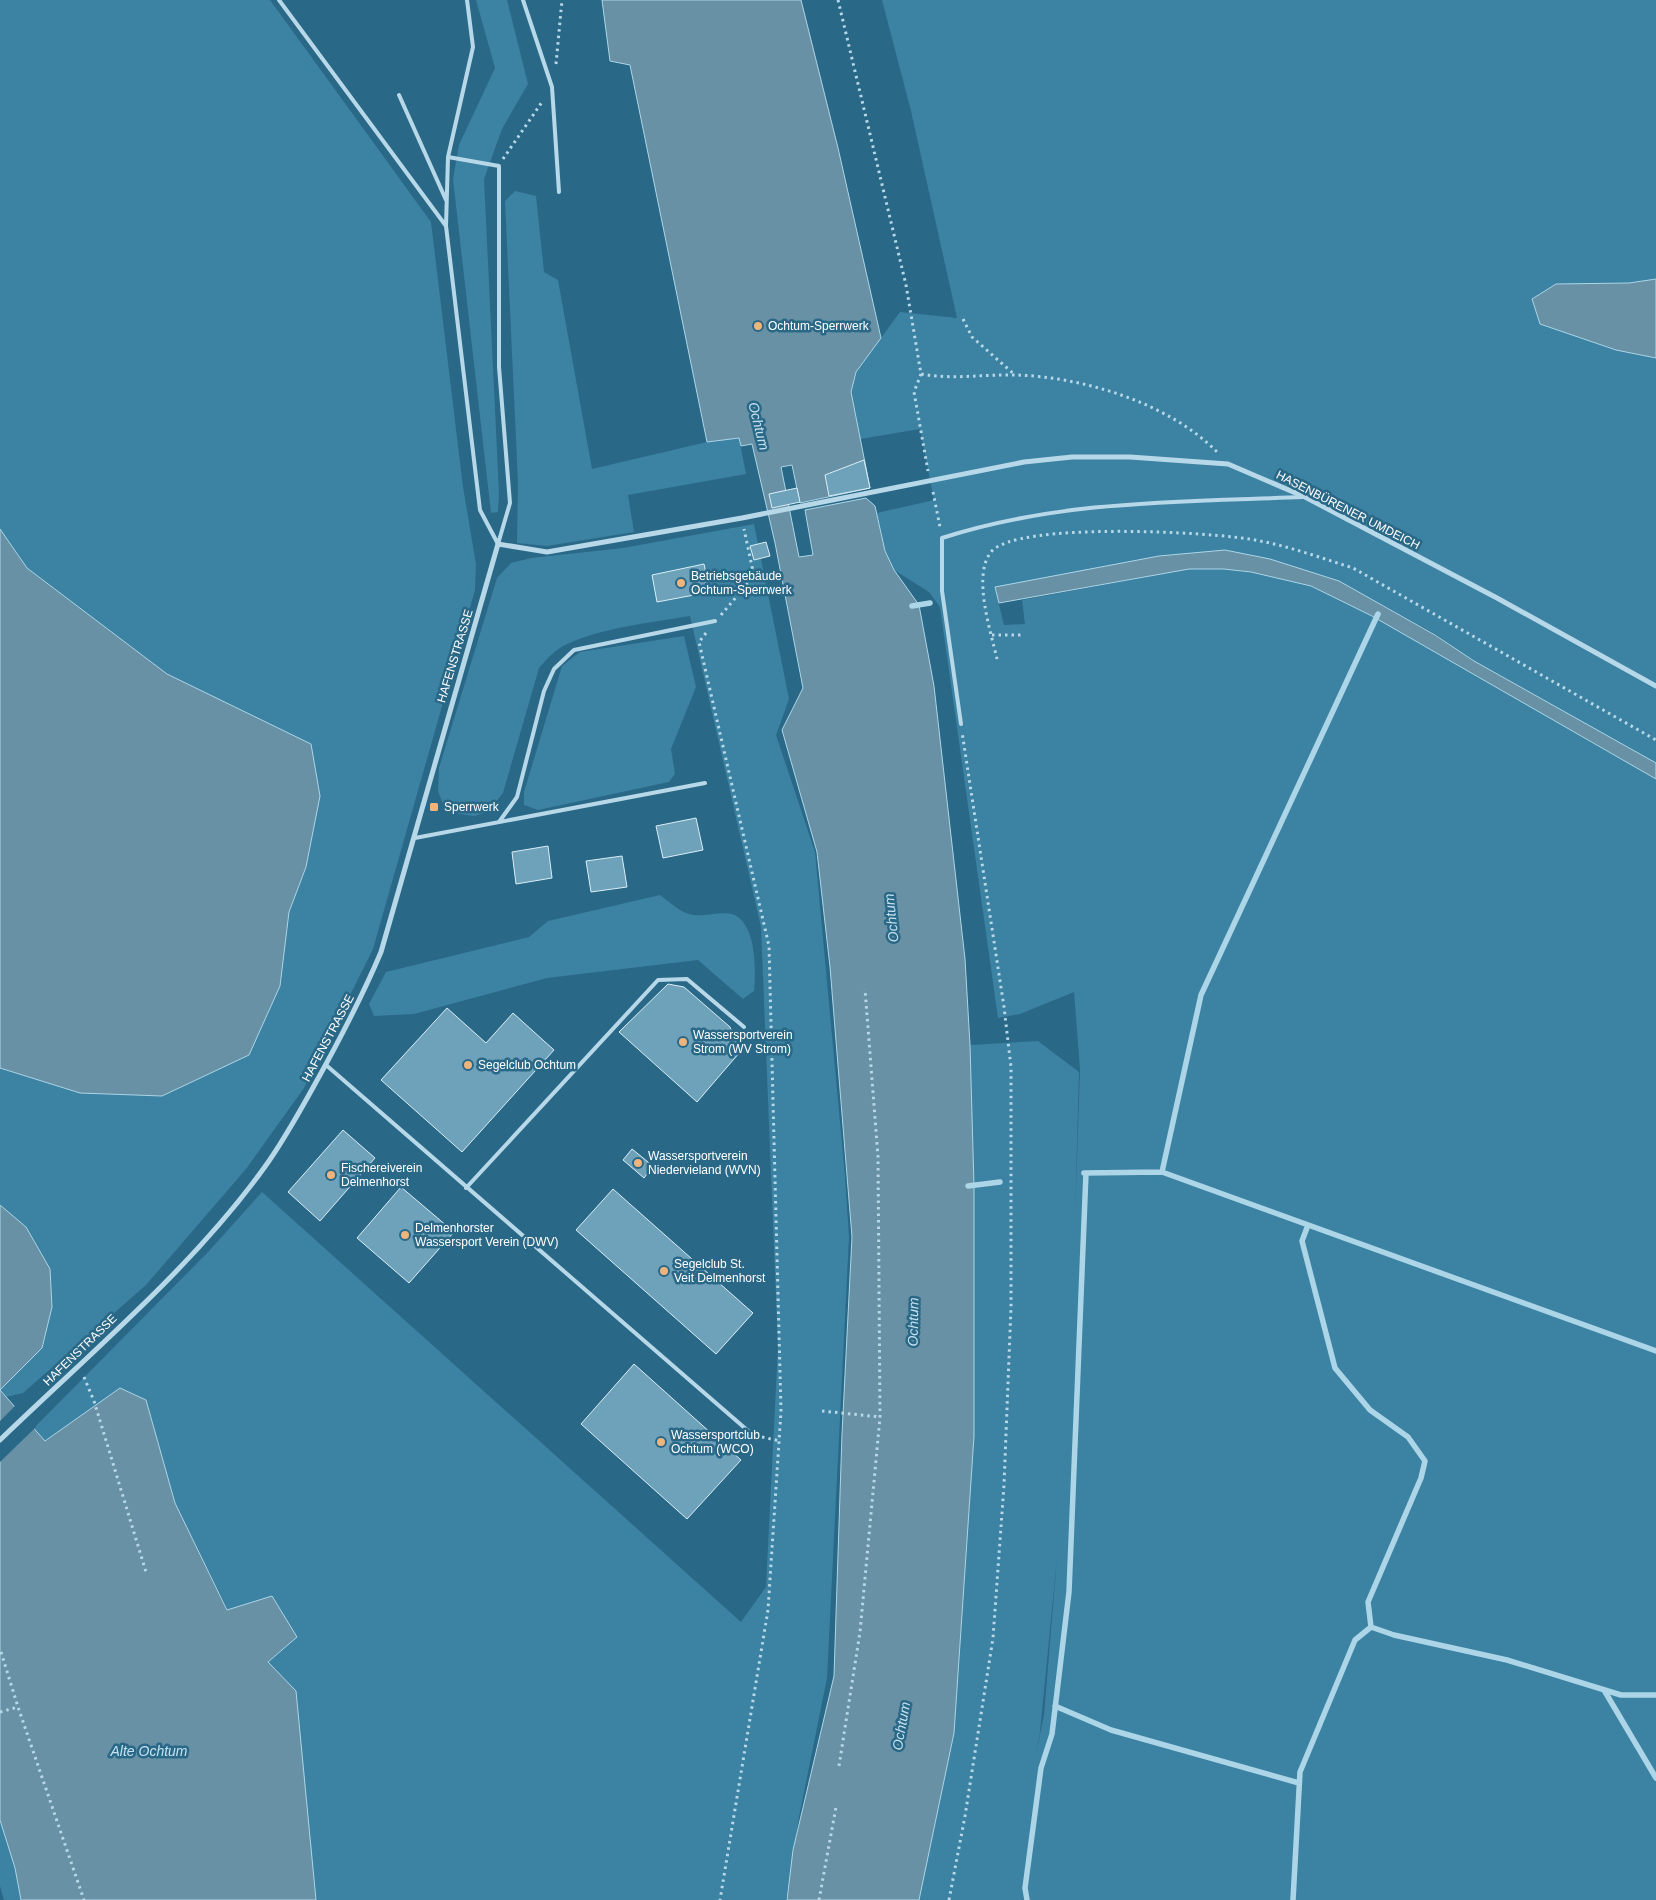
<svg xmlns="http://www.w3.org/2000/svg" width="1656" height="1900" viewBox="0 0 1656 1900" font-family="Arial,sans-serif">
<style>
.green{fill:#3c82a2;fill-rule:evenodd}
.water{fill:#6891a5;stroke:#acd6e8}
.pier{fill:#2a6887}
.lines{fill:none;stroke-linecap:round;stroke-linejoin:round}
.stream{stroke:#acd6e8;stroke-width:5.5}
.building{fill:#6ea2bb;stroke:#daeef6}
.path{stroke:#b7d8e8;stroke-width:3;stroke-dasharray:2.5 4;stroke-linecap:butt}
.lane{stroke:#b7d8e8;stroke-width:4}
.street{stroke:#b7d8e8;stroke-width:5}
.poi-dot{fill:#eeb47e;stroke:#2a6887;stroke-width:2}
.labels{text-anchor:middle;stroke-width:5;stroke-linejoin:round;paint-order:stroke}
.poi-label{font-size:12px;fill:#fff;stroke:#2a6887;text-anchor:start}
.street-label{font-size:12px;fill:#fff;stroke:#2a6887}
.water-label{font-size:14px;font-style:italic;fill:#c5e2f0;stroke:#2a6887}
</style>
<rect width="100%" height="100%" fill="#2a6887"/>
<!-- green -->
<path class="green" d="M0,0H270L431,222L463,487L476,564L475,590L373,949L304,1088L246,1169L146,1285L23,1393L6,1397L0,1390L42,1348L52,1307L50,1269L26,1227L0,1205V1068L80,1093L280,986L289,912L306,867L310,744L167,674L27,568L0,529Z
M476,0H507L528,84L502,129L484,179L499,493L498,512L491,513L453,179L459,145L495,68Z
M882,0H1656V279L1629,283L1556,284L1532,299L1540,324L1616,350L1656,358V763L1474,661L1435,634L1339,581L1270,559L1159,556L995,588L1004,625L1025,624L1022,600L1189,569H1224L1251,572L1311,586L1372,616L1656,779V1900H919L954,1733L974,1436V1186L970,1045L1038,1041L1079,1072L1075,1217L1080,1069L1074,992L1020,1014L998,1018L940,607L929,592L894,570L885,551L877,513L934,500L920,429L860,439L851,392L856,372L900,312L957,318L911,111ZM1057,1558L1044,1715L1036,1754L1040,1732Z
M515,191L536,196L544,272L558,280L592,469L707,442L739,438L746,474L628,495L634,532L547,546L517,543L518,483L505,201Z
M754,524L789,699L776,735L815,852L845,1176L849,1237L827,1678L799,1817L786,1900H316L310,1850L268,1662L297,1637L272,1596L228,1610L175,1503L146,1400L120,1388L45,1441L34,1428L209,1251L262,1192L741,1622L766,1587L778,1346L761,927L690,616C649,623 604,627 565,645C555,650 547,659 539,668L503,793L488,812L474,816L459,814L443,804L438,791L439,768L497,578L511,563L531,558L623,548Z
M684,636L696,687L671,749L675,774L669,782L538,810L524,805V792L562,666L580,652Z
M660,895C668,901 680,912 689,914C702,918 718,911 732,914C757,922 756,972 754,991L743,999L698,960L547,978L414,1014L374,1016L369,1004L386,972L529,937L548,921Z
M0,1820L15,1868L21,1900H4L0,1886Z"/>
<!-- water -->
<path class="water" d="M602,0H801L838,148L881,338L856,372L851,392L870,488L800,503L792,465L781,467L799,557L813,555L805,510L866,498L875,506L885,551L894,570L919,605L934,686L965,959L970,1045L974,1186V1436L954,1733L919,1900H787L793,1850L834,1676L842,1434L852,1237L830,967L817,852L782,730L803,688L775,543L752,444L741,446L739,438L707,442L630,65L610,61Z
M1656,279V358L1616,350L1540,324L1532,299L1556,284L1629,283Z
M0,529L27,568L167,674L311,744L320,796L306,867L289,912L280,986L249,1055L162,1096L80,1093L0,1068Z
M1225,550L1270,559L1339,581L1435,635L1474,661L1656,763V779L1372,616L1311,586L1251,572L1224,569H1189L999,603L995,587L1159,556Z
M0,1205L26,1227L50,1269L52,1307L42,1348L0,1390Z
M120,1388L146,1400L175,1503L227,1610L272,1596L297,1637L268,1662L296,1691L316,1900H21L15,1868L0,1820V1390L45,1441Z"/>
<!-- pier -->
<path class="pier" d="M16,1405L36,1427L0,1462V1421Z"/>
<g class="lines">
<!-- stream -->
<path class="stream" d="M912,606L930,603
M1162,1172L1201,995L1378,614
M1084,1173L1162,1172L1656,1351
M968,1186L1000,1182
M1308,1225L1302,1241L1335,1368L1370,1410L1408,1437L1425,1461L1421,1478L1368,1602L1371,1627
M1604,1690L1656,1778
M1055,1706L1111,1730L1299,1783
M1027,1900L1025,1888L1041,1768L1052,1734L1069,1592L1086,1173
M1293,1900L1300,1772L1355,1640L1371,1627L1394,1635L1507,1660L1621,1695H1656"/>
</g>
<!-- building -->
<path class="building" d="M864,460L870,488L829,496L825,475Z
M797,488L800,502L772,508L769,494Z
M766,542L770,556L754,560L750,546Z
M704,564L710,592L657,602L652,575Z
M696,818L703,850L663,858L656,826Z
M548,846L552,878L516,884L512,852Z
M622,856L627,887L591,892L586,861Z
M668,984L684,987L730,1027L740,1052L697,1102L619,1032Z
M447,1008L486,1043L513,1013L554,1050L462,1152L381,1080Z
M343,1130L375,1158L320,1221L288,1192Z
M632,1149L653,1166L644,1178L623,1160Z
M401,1187L454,1232L409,1283L357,1238Z
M613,1189L753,1313L716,1354L576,1230Z
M634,1364L741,1460L687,1519L581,1424Z"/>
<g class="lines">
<!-- path -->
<path class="path" d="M838,0L906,285L921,374C953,380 983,374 1016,375C1083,377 1169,403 1217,452
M556,64L562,0
M503,159L542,102
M963,319L972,337L1015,375
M921,374L914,392L928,471
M933,492L940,527
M721,615L754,576L744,529
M706,633L699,642L769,946L781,1411L768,1610L720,1900
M992,635H1023
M997,659C991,632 972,576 991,552C1016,521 1214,532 1255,540C1289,546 1321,558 1353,568L1656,740
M84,1377L94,1401L146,1572
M822,1411L880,1417
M762,1437L780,1441
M1,1652L18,1707L84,1900
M0,1712L18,1707
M839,1766L860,1632L880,1417L878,1157L865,989
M819,1900L836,1807
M949,1900L965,1816L993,1638L1004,1485L1011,1307V1067L1004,1007L962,732"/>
<!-- lane -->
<path class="lane" d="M279,0L446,226
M467,0L473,47L448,157L446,226L480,510L498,544
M523,0L552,87L559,192
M399,95L446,200
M448,157L499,166V367L510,503L498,544
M961,724L942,591V538C1060,500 1181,502 1303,497
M499,822L517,797L544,691L554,669L574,650L715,621
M415,838L705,783
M326,1065L754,1436
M466,1188L658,980L687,979L744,1027"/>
<!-- street -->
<path class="street" d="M0,1440C89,1354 191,1269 264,1168C283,1142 299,1113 315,1084C339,1041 362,997 381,952L498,544L547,552L742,518L1024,462L1072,457H1130L1228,464L1305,497L1497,598L1656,686"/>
</g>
<!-- markers -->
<g class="poi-dot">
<circle cx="758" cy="326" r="5"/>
<circle cx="681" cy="583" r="5"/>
<rect x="429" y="802" width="10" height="10" rx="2.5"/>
<circle cx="683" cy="1042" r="5"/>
<circle cx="468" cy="1065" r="5"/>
<circle cx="638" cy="1163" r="5"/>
<circle cx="331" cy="1175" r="5"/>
<circle cx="405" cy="1235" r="5"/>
<circle cx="664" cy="1271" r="5"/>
<circle cx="661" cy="1442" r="5"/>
</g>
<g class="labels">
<!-- poi labels -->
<g class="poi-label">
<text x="768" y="330">Ochtum-Sperrwerk</text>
<text x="691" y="580">Betriebsgebäude<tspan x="691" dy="14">Ochtum-Sperrwerk</tspan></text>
<text x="444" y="811">Sperrwerk</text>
<text x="693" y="1039">Wassersportverein<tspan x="693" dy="14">Strom (WV Strom)</tspan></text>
<text x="478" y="1069">Segelclub Ochtum</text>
<text x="648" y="1160">Wassersportverein<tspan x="648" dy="14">Niedervieland (WVN)</tspan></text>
<text x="341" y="1172">Fischereiverein<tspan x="341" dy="14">Delmenhorst</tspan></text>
<text x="415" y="1232">Delmenhorster<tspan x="415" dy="14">Wassersport Verein (DWV)</tspan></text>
<text x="674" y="1268">Segelclub St.<tspan x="674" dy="14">Veit Delmenhorst</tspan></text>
<text x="671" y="1439">Wassersportclub<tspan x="671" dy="14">Ochtum (WCO)</tspan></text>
</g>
<!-- street labels -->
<g class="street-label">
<text transform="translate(1348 510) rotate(27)" y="4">HASENBÜRENER UMDEICH</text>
<text transform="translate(455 656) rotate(-73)" y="4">HAFENSTRASSE</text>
<text transform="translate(328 1038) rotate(-62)" y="4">HAFENSTRASSE</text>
<text transform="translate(80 1350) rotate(-44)" y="4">HAFENSTRASSE</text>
</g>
<!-- water labels -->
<g class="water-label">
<text transform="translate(759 426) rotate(76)" y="5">Ochtum</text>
<text transform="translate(891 918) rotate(-96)" y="5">Ochtum</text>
<text transform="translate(913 1322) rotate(-89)" y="5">Ochtum</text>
<text transform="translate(901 1726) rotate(-80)" y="5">Ochtum</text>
<text x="149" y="1756">Alte Ochtum</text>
</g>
</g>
</svg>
